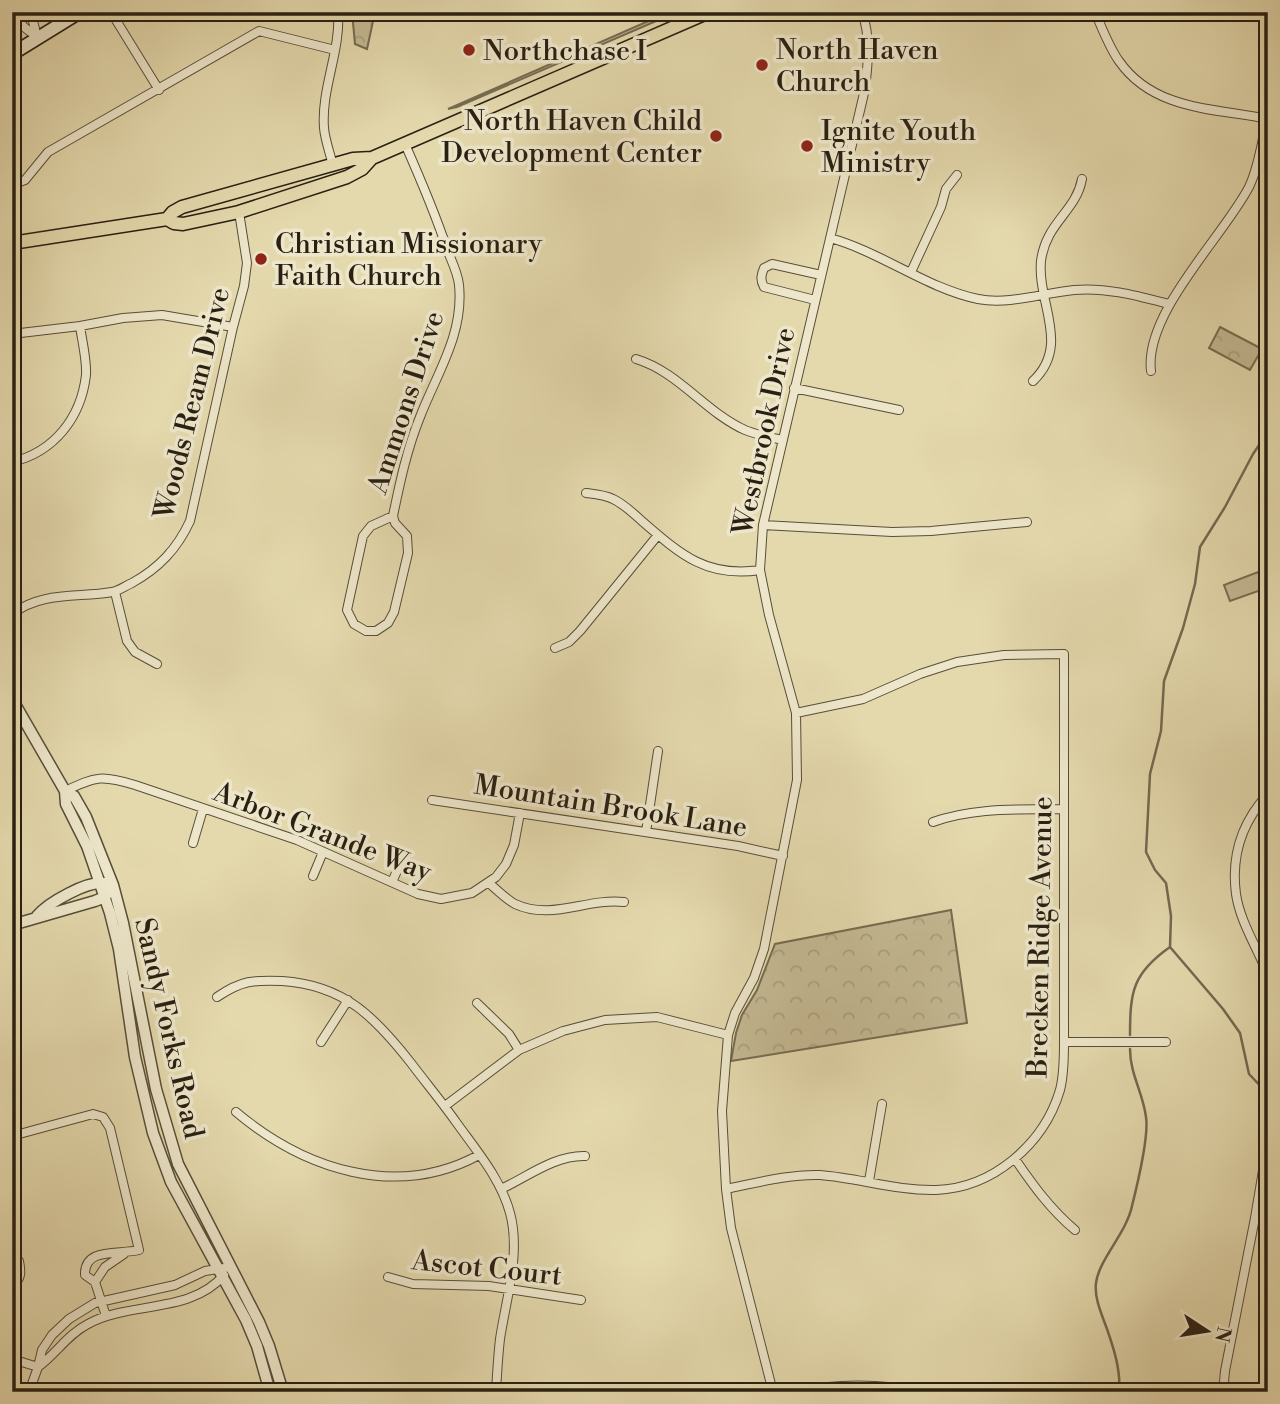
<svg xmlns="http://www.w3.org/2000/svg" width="1280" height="1404" viewBox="0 0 1280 1404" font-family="'Libre Bodoni',serif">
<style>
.grass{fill:#c4b993;stroke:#766c52;stroke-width:2}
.forest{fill:url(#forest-crowns);stroke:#766c52;stroke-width:2}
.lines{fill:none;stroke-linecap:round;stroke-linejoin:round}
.stream{stroke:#73694f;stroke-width:2.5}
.minor-casing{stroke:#584e39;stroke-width:10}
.tertiary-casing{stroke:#584e39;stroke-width:13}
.secondary-casing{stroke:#291f12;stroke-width:15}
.primary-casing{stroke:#291f12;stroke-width:15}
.minor{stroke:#ede6ca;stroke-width:8}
.tertiary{stroke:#ede6ca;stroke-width:10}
.secondary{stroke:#ede6ca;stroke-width:12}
.primary{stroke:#e4d9ad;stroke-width:12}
.poi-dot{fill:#8f2418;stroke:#ede6ca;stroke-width:2.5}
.labels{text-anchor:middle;stroke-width:7;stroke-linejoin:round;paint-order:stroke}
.poi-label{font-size:28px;fill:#291f12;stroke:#ede6ca;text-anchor:start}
.street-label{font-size:28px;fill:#291f12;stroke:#ede6ca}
</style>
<defs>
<pattern id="forest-crowns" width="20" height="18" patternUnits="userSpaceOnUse" patternTransform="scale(1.75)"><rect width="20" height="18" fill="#c4b993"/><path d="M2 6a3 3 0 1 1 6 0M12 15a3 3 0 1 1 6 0" fill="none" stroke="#a89f7e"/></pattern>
</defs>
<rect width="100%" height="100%" fill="#e4d9ad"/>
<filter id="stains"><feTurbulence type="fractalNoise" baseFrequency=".00286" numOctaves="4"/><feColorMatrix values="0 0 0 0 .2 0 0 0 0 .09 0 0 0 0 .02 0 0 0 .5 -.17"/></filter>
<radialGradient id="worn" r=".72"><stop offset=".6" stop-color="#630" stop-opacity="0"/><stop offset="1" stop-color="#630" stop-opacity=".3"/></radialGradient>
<!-- grass -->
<path class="grass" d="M669,12H677L457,107L448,109Z
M1258,572L1264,589L1230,601L1224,585Z"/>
<!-- forest -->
<path class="forest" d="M352,12H375L367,49L355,44Z
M1220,327L1262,349L1250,370L1209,348Z
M951,910L967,1023L731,1061L736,1033L742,1015L757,990L775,944Z"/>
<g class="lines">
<!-- stream -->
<path class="stream" d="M1268,432L1253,454L1225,507L1200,547L1195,584L1183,628L1164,681L1161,731L1150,774L1146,852L1155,870L1166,883L1171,916L1170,947L1223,1009L1240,1033L1249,1074L1268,1094
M1130,1035C1130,991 1133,973 1170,947
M1119,1392C1121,1371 1114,1349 1107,1329C1102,1315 1094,1298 1096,1283C1099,1259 1126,1234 1132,1206C1137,1186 1149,1136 1146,1117C1143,1093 1130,1074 1130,1049"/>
<!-- minor casing -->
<g class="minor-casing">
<path id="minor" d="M13,12L24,27L37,37
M27,12L33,21L37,37
M111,12L159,90
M1095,12C1102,28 1109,47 1119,61C1154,111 1215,108 1268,119
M333,166C330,153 325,140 324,128C321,88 341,51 338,12
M14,184L25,180L48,152L259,31L335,50
M830,238C881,252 926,288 978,299C1009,305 1043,293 1074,290C1106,287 1138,296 1169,304
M911,272L941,207L946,189L957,175
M815,300L764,287C760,280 761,275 764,268L772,264L821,275
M12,334L80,326L123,318L162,315L233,327
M636,359C679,372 705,412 745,430C757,435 770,437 782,440
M1151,371C1144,313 1223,237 1249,187C1259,166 1262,141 1267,119
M1033,381C1071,345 1037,303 1041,261C1046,222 1076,212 1082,179
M794,388L899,410
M12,462C54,452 81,418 86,375C87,360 82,341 80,326
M586,493C594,494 605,495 613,499C624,504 634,514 643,522C681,555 707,578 760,570
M393,516L371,526L363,536L347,610L354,624L366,631H376L388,623L394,612L408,553L407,536L395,523L393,516C400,482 407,449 420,417C437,373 464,334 459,285C458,273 451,260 447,249C435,213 420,178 405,144
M763,525L892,532L931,531L1027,522
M115,592L127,641L135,652L157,664
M12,614C42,591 78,598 112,592C119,591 125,586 132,583C159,568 177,549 190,521L233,327L244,286L247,263L239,212
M555,648L569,642L580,631L658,535
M65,791C97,776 102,775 135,785L297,840L418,894L441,899L472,893L496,877L506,864L514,845L520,813
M1268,794C1242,822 1231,856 1236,894C1240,922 1258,949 1268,975
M432,800L738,846L783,856
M933,822C975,807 1019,810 1063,809
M646,832L658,751
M193,843L203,809
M313,876L323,852
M392,882L401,862
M489,883C497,890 506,899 515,904C552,921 586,898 624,902
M1257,947L1268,944
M217,997C242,980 253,980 282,981C344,985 375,1017 411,1063C426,1083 442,1102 456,1122C476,1150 501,1179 510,1213C521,1253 506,1299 500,1339C498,1356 497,1374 496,1392
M477,1003L509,1034L519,1050
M321,1042L348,1000
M1064,1042H1166
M445,1106L519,1050L563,1031L605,1020L657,1017L728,1035
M236,1112C304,1169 396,1200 479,1155
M12,1136L93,1114L103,1117L110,1128L139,1250C118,1255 84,1247 85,1275L95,1282L106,1316
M1015,1159C1033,1185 1050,1209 1075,1230
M869,1181L882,1104
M501,1189C527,1177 555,1155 585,1156
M726,1189C756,1183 789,1174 820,1175C859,1178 897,1191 936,1190C993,1188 1044,1144 1060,1090C1064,1075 1064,1058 1064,1042V654L1004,655L957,662L920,674L863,699L796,713
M1255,1218L1268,1222
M12,1256L19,1261C21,1271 22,1280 12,1285
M388,1277L413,1284L489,1286L581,1300
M95,1282L105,1267L124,1254
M12,1359L38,1367
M38,1367C56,1354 68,1334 88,1324C130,1301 191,1314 224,1275
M29,1392L38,1367L42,1350L52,1335L69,1319L95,1303L175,1285L205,1271L231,1267
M773,1392L731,1228L726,1189L722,1111L728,1035L735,1013L754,978L764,949L797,780L796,713L769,615L760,570L763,525L865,89C868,63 871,38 862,12
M792,1392C837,1383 879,1383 925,1392
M1223,1392L1225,1371L1255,1218L1268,1141"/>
</g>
<!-- tertiary casing -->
<g class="tertiary-casing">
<path id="tertiary" d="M12,699L65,791L66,804L87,846L110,913L119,949L135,1057L153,1133L171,1182L246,1320L257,1346L270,1392
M65,791L74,796L86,817L113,885L123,923L156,1089L178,1164L259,1322L269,1346L283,1392
M37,916C49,902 87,881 105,883
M12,925L95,901L105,897L109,891"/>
</g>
<!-- secondary casing -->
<g class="secondary-casing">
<path id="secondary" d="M12,54L80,12"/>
</g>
<!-- primary casing -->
<g class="primary-casing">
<path id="primary" d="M167,219L173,212L182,207L353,159L372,158L709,12
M12,243L167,219L174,223L183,224L239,212L347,177L362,169L372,158"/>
</g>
<!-- minor -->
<use href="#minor" class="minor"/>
<!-- tertiary -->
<use href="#tertiary" class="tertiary"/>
<!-- secondary -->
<use href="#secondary" class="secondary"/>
<!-- primary -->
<use href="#primary" class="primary"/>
</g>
<!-- markers -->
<g class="poi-dot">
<circle cx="469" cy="50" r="7"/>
<circle cx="762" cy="65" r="7"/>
<circle cx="716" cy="136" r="7"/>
<circle cx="807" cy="146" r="7"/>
<circle cx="261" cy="259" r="7"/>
</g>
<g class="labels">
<!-- poi labels -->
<g class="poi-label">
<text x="776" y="59">North Haven<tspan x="776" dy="32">Church</tspan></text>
<text x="483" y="60">Northchase I</text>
<text x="702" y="130" text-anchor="end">North Haven Child<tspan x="702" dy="32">Development Center</tspan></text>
<text x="821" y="140">Ignite Youth<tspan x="821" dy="32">Ministry</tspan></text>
<text x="275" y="253">Christian Missionary<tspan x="275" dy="32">Faith Church</tspan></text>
</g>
<!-- street labels -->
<g class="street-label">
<text transform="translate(405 402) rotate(-72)" y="10">Ammons Drive</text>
<text transform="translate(191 403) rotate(-76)" y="10">Woods Ream Drive</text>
<text transform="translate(763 431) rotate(-78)" y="10">Westbrook Drive</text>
<text transform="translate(611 805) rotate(9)" y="10">Mountain Brook Lane</text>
<text transform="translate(323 831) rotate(21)" y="10">Arbor Grande Way</text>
<text transform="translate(1039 937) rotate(-89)" y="10">Brecken Ridge Avenue</text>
<text transform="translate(170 1028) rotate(77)" y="10">Sandy Forks Road</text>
<text transform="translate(487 1267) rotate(6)" y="10">Ascot Court</text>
</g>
</g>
<!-- margin -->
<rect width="1280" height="1404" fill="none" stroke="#e4d9ad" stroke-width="42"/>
<rect x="14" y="14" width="1252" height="1376" fill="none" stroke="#291f12" stroke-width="3.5"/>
<rect x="21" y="21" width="1238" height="1362" fill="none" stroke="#291f12" stroke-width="2"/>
<!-- north arrow -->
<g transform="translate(1207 1331) rotate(102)" stroke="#ede6ca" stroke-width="5" paint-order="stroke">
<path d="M0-5L12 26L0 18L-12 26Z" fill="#291f12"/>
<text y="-10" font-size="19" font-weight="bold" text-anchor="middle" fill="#291f12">N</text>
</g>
<rect width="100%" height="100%" filter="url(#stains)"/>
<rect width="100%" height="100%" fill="url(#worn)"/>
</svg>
